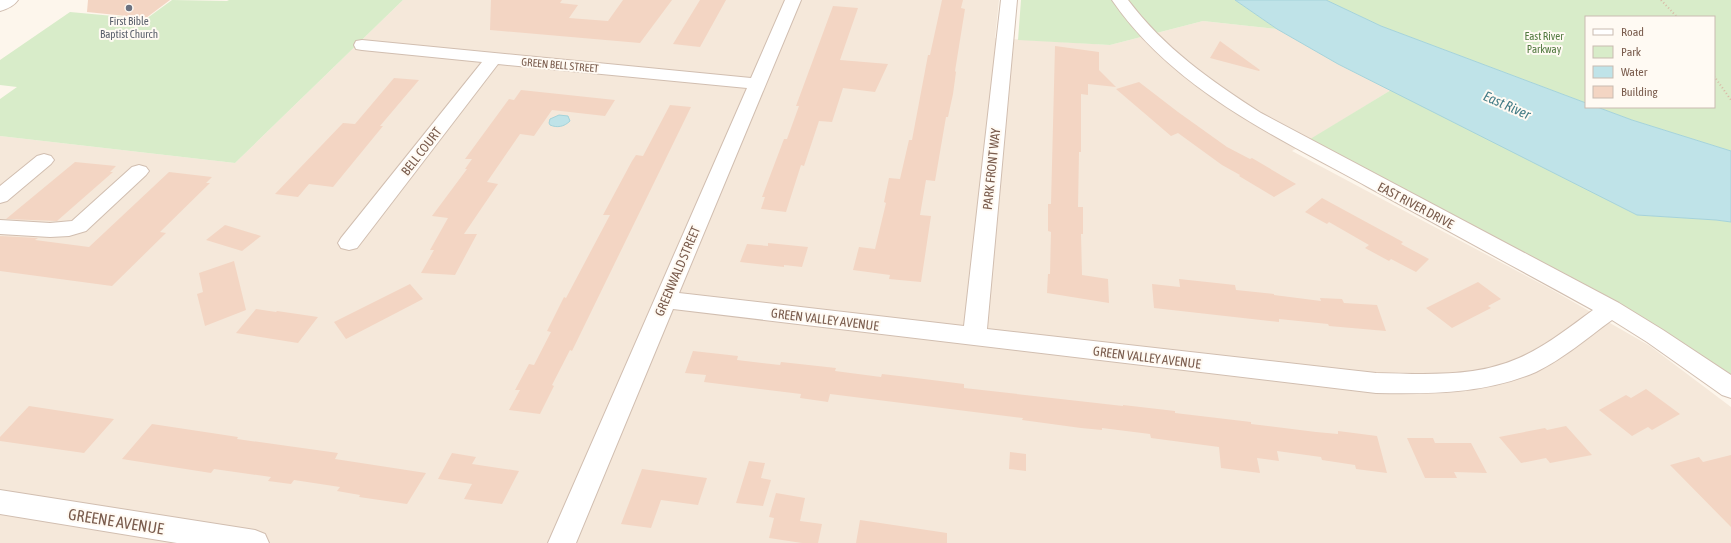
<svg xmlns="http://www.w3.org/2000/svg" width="1731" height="543" viewBox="0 0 1731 543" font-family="'Asap Condensed',sans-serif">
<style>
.residential{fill:#f5e8da}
.green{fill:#d8ecc9}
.water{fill:#bfe3e8;stroke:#a5d3da}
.building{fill:#f3d5c3}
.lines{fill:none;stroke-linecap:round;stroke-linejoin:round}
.minor-casing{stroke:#d1beb0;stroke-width:2}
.path{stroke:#d9b8a5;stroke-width:2;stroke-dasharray:1 2.5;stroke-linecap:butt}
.minor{fill:#fff;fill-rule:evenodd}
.worship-dot{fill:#6b7280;stroke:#fffaf3;stroke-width:1.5}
.labels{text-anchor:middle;stroke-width:4;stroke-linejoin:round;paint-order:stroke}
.far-worship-label{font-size:11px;fill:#5b616d;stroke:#fffaf3}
.far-park-label{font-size:11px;fill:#537a41;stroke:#fffaf3}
.far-street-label{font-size:11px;fill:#7a5c4d;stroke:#fffaf3}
.street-label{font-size:13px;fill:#7a5c4d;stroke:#fffaf3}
.water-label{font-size:14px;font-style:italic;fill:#437c86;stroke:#fffaf3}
.near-street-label{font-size:16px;fill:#7a5c4d;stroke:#fffaf3}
</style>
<rect width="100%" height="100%" fill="#fdf6ec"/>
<!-- residential -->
<path class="residential" d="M403,0H999L995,38L1110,45L1203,21L1277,29L1338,64L1391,90L1292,151L1549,288L1650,346L1731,407V543H0V136L235,163Z"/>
<!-- green -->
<path class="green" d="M172,0L227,1L229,0H403L235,163L0,136V99L17,87L0,85V60L70,12L146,19Z
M1021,0H1235L1277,29L1203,21L1110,45L1018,40Z
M1326,0H1731V151L1632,120L1597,107H1714V17H1586V103L1381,26Z
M1391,90L1637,215L1716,220L1731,222V388L1302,144Z"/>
<!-- water -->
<path class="water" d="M1235,0H1326L1381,26L1586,103V107H1597L1632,120L1731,151V222L1716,220L1637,215L1338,64L1277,29Z
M559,115L568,116L570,121C564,127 557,128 550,125L549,123L550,119Z"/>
<!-- building -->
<path class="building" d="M88,0H170L146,18L87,12Z
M491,0H562L560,3L578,5L569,18L608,21L623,0H672L640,43L490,30Z
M700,0H726L700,47L673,44Z
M942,0H963L961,8L965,9L955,71L956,72L953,94L948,117H946L935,181L926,180L920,215L931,216L921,282L889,279L890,275L853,270L859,247L875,249L886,203L884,202L889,178L900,179L909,140H912L928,55H930Z
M833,6L858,8L840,60L888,64L875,92L843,88L832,122L819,121L804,166L801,165L786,212L761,209L765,197H762L784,139H787L799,106H796Z
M1220,41L1260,70L1259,71L1210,58Z
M1055,46L1099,52V70L1116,87L1088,84V95L1081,94V152H1079L1078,207H1083V234H1081L1082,275L1108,279L1109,303L1047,293L1048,274H1050L1051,232L1048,231V204H1051Z
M394,78L419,80L380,126H383L333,187L309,184L298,197L275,194L343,123L355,124Z
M1139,82L1178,112L1227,147L1250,159L1252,158L1296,184L1274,197L1239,176L1240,175L1222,165L1178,133L1171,136L1116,89Z
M521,90L615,100L605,116L552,110L534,136L520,134L487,182L498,184L464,234H477L455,275L421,273L434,250H430L448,218L432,216L467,169H465L472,159H465L509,99L514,100Z
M670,105L691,107L572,351L570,350L552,385L554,386L540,414L509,410L520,390H515L529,364L534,365L551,332L547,331L564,297L566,298L610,215H603L632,161L636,155L643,156Z
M75,162L116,166L110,172H113L57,221L6,219Z
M169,172L212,177L206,183H210L160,232L166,233L112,286L0,271V236L38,238L35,240L89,247Z
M1322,198L1403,242L1401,244L1429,259L1416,272L1391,259L1389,261L1365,248L1369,245L1329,222L1327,224L1305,212Z
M225,225L261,236L242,251L206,240Z
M768,243L808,247L802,267L784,265V267L740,262L747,244L768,246Z
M234,261L246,310L205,326L197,294L203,292L199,273Z
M1179,279L1235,285L1236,290L1274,294V295L1321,301L1320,298L1342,299L1344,303L1377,305L1386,331L1329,326L1328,324L1279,319V322L1154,308L1152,284L1180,287Z
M1478,282L1501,299L1488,306L1491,308L1452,328L1426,308Z
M410,284L423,299L346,339L334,322Z
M256,309L276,312L277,311L318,317L298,343L236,333Z
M693,351L738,356L737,360L780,365L781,362L836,368L835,371L881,377L882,374L916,378L964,384V388L1123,406V405L1175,411V413L1251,422V424L1316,432L1338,434V431L1377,436L1387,473L1356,469L1355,465L1322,460L1321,457L1277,451L1279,461L1257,458L1260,473L1221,468L1219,447L1151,438L1150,434L1102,428V430L1081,428L1022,420L1023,418L830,394L828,402L800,398L801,394L704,382L706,375L685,373Z
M1646,389L1680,414L1652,430L1648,427L1632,436L1599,410L1626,395L1631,398Z
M29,406L114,419L84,453L0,441V437Z
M152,424L238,437L237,439L338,453L335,459L426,473L407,504L359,497L360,495L337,491L340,487L294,480L291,484L268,481L271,477L214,469L211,473L122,459Z
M1566,426L1592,455L1550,463L1546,458L1521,463L1499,437L1545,428L1547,430Z
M1407,438H1433L1435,443H1471L1487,473L1454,472L1457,478H1425Z
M1010,452L1026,454V471L1009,469Z
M452,453L476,457L472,464L519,471L502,504L464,499L472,484L438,479Z
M1731,455V527L1670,465L1699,457L1703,462Z
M749,461L765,463L761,478L771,480L763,506L736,503Z
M642,469L707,478L698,505L661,500L651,528L621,524Z
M776,493L805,498L800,521L822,524L818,543H802L769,538L774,518L769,517Z
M860,520L947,533V543H856Z"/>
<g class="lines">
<!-- minor casing -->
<g class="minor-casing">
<path id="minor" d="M0,0H18C14,6 7,9 0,11Z
M785,0H801L679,293L964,326L1001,0H1017L987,329L1376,373C1423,374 1475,378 1519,358C1546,346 1570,327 1593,310C1518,269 1443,228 1368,187C1275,136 1174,90 1112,0H1128C1164,48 1211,81 1261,113L1619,303L1663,330L1731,375V398L1722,395L1647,342L1612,320C1587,338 1563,359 1536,372C1485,394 1430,394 1376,393L673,309L576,543H548L747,88L498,64L357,248L349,250L341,248L338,243L341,238L482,62L362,50L356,49L354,45L356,41L362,40L751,78Z
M44,154L51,156L54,160L51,164L7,201L0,203V186L37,156Z
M139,165L146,167L149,171L146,175L86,231L69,236L50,237L0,234V220L50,223L72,221L132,167Z
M0,490L255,530L265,534L269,543H177L0,514Z"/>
</g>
<!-- path -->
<path class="path" d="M1661,0L1677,17
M1714,76L1731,100"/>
<!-- minor -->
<use href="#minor" class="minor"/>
</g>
<!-- markers -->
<circle class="worship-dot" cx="129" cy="8" r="4"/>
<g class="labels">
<!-- far-worship labels -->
<g class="far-worship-label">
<text x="129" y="25">First Bible<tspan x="129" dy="13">Baptist Church</tspan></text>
</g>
<!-- far-park labels -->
<g class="far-park-label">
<text x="1544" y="40">East River<tspan x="1544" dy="13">Parkway</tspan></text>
</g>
<!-- far-street labels -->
<g class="far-street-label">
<text transform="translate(560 65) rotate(5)" y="4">GREEN BELL STREET</text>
</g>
<!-- street labels -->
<g class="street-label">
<text transform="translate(421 151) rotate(-52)" y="5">BELL COURT</text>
<text transform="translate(991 169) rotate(-84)" y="5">PARK FRONT WAY</text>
<text transform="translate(1416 205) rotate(28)" y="5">EAST RIVER DRIVE</text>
<text transform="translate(677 271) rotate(-67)" y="5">GREENWALD STREET</text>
<text transform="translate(825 319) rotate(7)" y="5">GREEN VALLEY AVENUE</text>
<text transform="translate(1147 357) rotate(7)" y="5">GREEN VALLEY AVENUE</text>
</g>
<!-- water labels -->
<g class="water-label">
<text transform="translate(1507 105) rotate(24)" y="5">East River</text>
</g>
<!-- near-street labels -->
<g class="near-street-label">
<text transform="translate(116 521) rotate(9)" y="6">GREENE AVENUE</text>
</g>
</g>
<!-- legend -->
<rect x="1585" y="16" width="130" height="92" fill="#fffaf3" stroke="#cabbb1"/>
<rect x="1593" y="29" width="20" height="6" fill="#ffffff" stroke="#cabbb1"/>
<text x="1621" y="36" font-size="12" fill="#7a5c4d">Road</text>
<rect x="1593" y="46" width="20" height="12" fill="#d8ecc9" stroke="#cabbb1"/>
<text x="1621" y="56" font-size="12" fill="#7a5c4d">Park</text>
<rect x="1593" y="66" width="20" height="12" fill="#bfe3e8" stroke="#cabbb1"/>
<text x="1621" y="76" font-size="12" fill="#7a5c4d">Water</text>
<rect x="1593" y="86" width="20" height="12" fill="#f3d5c3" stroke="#cabbb1"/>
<text x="1621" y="96" font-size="12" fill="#7a5c4d">Building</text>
</svg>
